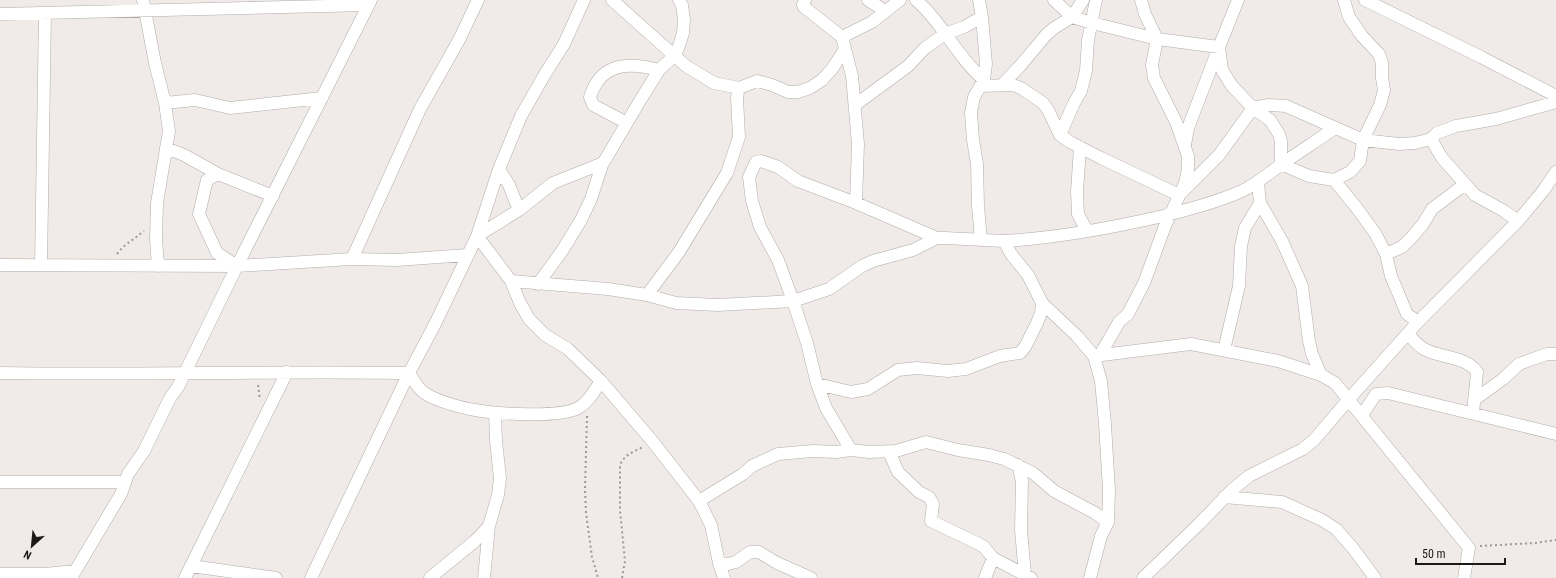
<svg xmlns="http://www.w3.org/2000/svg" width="1556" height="578" viewBox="0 0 1556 578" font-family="'Roboto Condensed',sans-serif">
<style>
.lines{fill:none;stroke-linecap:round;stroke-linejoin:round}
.minor-casing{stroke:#b1aca9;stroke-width:13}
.path{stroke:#9c9896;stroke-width:2;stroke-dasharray:2 3;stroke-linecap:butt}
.minor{stroke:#fff;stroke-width:12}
</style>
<rect width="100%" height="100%" fill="#f0ebe8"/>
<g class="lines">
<!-- minor casing -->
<g class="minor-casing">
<path id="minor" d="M143,0L155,63L165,103L169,131L157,203L156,239L158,266
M612,0L686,66L714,83L739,88L757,81L772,85L788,92H798L810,88L822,80L832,69L845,49
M805,0L803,5L804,7L842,37
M868,0L885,11
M916,0C943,23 957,57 984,80
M979,0L982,17L986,64L984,80L974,97L971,113L973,140L977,164L978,206L981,240
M1054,0L1072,17L1092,23L1157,39L1219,47L1188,128L1185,145
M1238,0L1219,47L1222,70L1232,86L1253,108L1270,120L1279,134L1281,141V164L1309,176L1334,180L1356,207L1375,233L1386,254L1391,276L1407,314L1418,322
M1365,0L1481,57L1556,96
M0,14L368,5
M1002,85L1020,66L1046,35L1054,28L1072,17L1083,0
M980,86L1013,85L1021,88L1043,103L1048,110L1060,135L1070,142L1101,158L1179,195L1219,155L1253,108L1269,105L1286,106L1363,140L1399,144L1415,143L1431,139L1437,133L1456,126L1496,119L1556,102
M165,103L195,100L230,108L322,98
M855,105L908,66L925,48L945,34L964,27L982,17
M627,123L593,105L590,97C601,62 629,62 659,70
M1060,135L1074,103L1081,91L1086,71L1088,40L1096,0
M1431,139L1442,158L1475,195L1504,211L1518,221
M1080,147L1077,192L1078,214L1087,231
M166,148L184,155L218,174L273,196
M218,174L207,180L199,214L217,253L237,266
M1334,180L1350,172L1360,161L1363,140L1380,105L1384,90L1382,78V63L1379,54L1362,36L1349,17L1344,0
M856,203L858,144L852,76L842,37L872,22L900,0
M1260,203L1282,241L1302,286L1309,341L1312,354L1321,375
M519,210L553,183L603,163
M477,236L511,281L520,303L529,319L545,335L568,349L601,381L653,442L699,501L711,525L719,563L724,578
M477,236L519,210L509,185L499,169L521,116L545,74L564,44L584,0
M1004,241C1058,238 1111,228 1163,216C1190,209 1217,202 1242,191C1257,184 1269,173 1282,164C1299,152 1318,140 1335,128
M1386,254L1402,247L1412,237L1423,224L1432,209L1465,184
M352,259L420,109L459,40L478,0
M0,265L237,266L352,259L397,260L467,255
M41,265L45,13
M511,281L608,289L647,295L676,303L718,305L793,301L829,289L862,266L873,261L913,250L937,238H945L1004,241L1011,254L1028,275L1042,303L1041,313L1037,323L1025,347L1020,353L1000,356L966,369L948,371L917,368L898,370L868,389L851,392L817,384
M538,284L562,251L581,220L591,199L602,165L641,99L659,70L675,55L679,46L683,33L684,20L682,5L679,0
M647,295L679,252L727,173L739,137L737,97L739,88
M1042,303L1077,336L1094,356L1101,381L1105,424L1109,490L1108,522L1101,536L1090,578
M1408,334C1413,339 1417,345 1424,349C1440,358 1466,356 1477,372L1473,413
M1224,350L1239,286L1241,246L1245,228L1260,203L1258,182
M1100,355L1119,322L1128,314L1144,283L1165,226L1185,183L1188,169V156L1176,122L1154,78L1152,65L1157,39L1145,14L1141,0
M1094,356L1191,344L1278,361L1321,375L1335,383L1469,548L1464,578
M0,373C137,375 273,371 409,373C414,380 418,390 426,394C437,401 462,408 475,410C497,414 560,418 578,408C589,402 594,391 601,381
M1474,400L1503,379L1519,364L1547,354H1556
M1362,415L1376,394L1388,393L1556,434
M851,450L826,408L817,384L807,343L793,301L778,260L760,227L752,201L749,177L756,162L761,161L778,167L798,181L856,203L937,238
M889,452L898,472L919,492L929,497L933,504L931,521L979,544L984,547L993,558L1031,578
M1018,465L1022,481L1021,530L1025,575
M0,482H125
M1224,497L1282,502L1322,520L1336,529L1352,547L1375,578
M699,501L743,474L752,466L778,454L813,451L836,452L851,450L869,452L896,451L926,442L958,450L989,455L1004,459L1033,473L1054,491L1095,513L1108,522
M719,563L728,564L736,562L750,552H759L777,563L811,578
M191,566L276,578
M0,574H45L75,571
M71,578L121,494L128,474L144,451L170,398L178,387L237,266L371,0
M185,578L287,372
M311,578L409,373L436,322L477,236L499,169
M430,578L475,541L489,526L498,495L500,478L496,441L495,413
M484,578L489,526
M985,578L993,558
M1143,578L1199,524L1232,490L1249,476L1303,449L1314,440L1349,399L1418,322L1518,221L1543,191L1556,172"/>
</g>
<!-- path -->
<path class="path" d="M117,254L123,247L144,231
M258,385L260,400
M587,416L585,489L586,513L592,557L598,578
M1480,546L1535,543L1556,540
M622,578L625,561L620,510V465C624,455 633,452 643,447"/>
<!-- minor -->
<use href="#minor" class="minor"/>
</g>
<!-- north arrow -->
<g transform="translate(32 546) rotate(207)" stroke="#f0ebe8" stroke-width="3" paint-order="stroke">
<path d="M0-3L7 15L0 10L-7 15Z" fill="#1c1a19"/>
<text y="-6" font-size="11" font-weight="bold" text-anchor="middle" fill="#1c1a19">N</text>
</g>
<!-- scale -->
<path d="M1416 558v6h89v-6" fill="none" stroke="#1c1a19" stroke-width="2"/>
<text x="1422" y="558" font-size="12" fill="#1c1a19" stroke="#f0ebe8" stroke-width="3" paint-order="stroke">50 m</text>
</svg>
